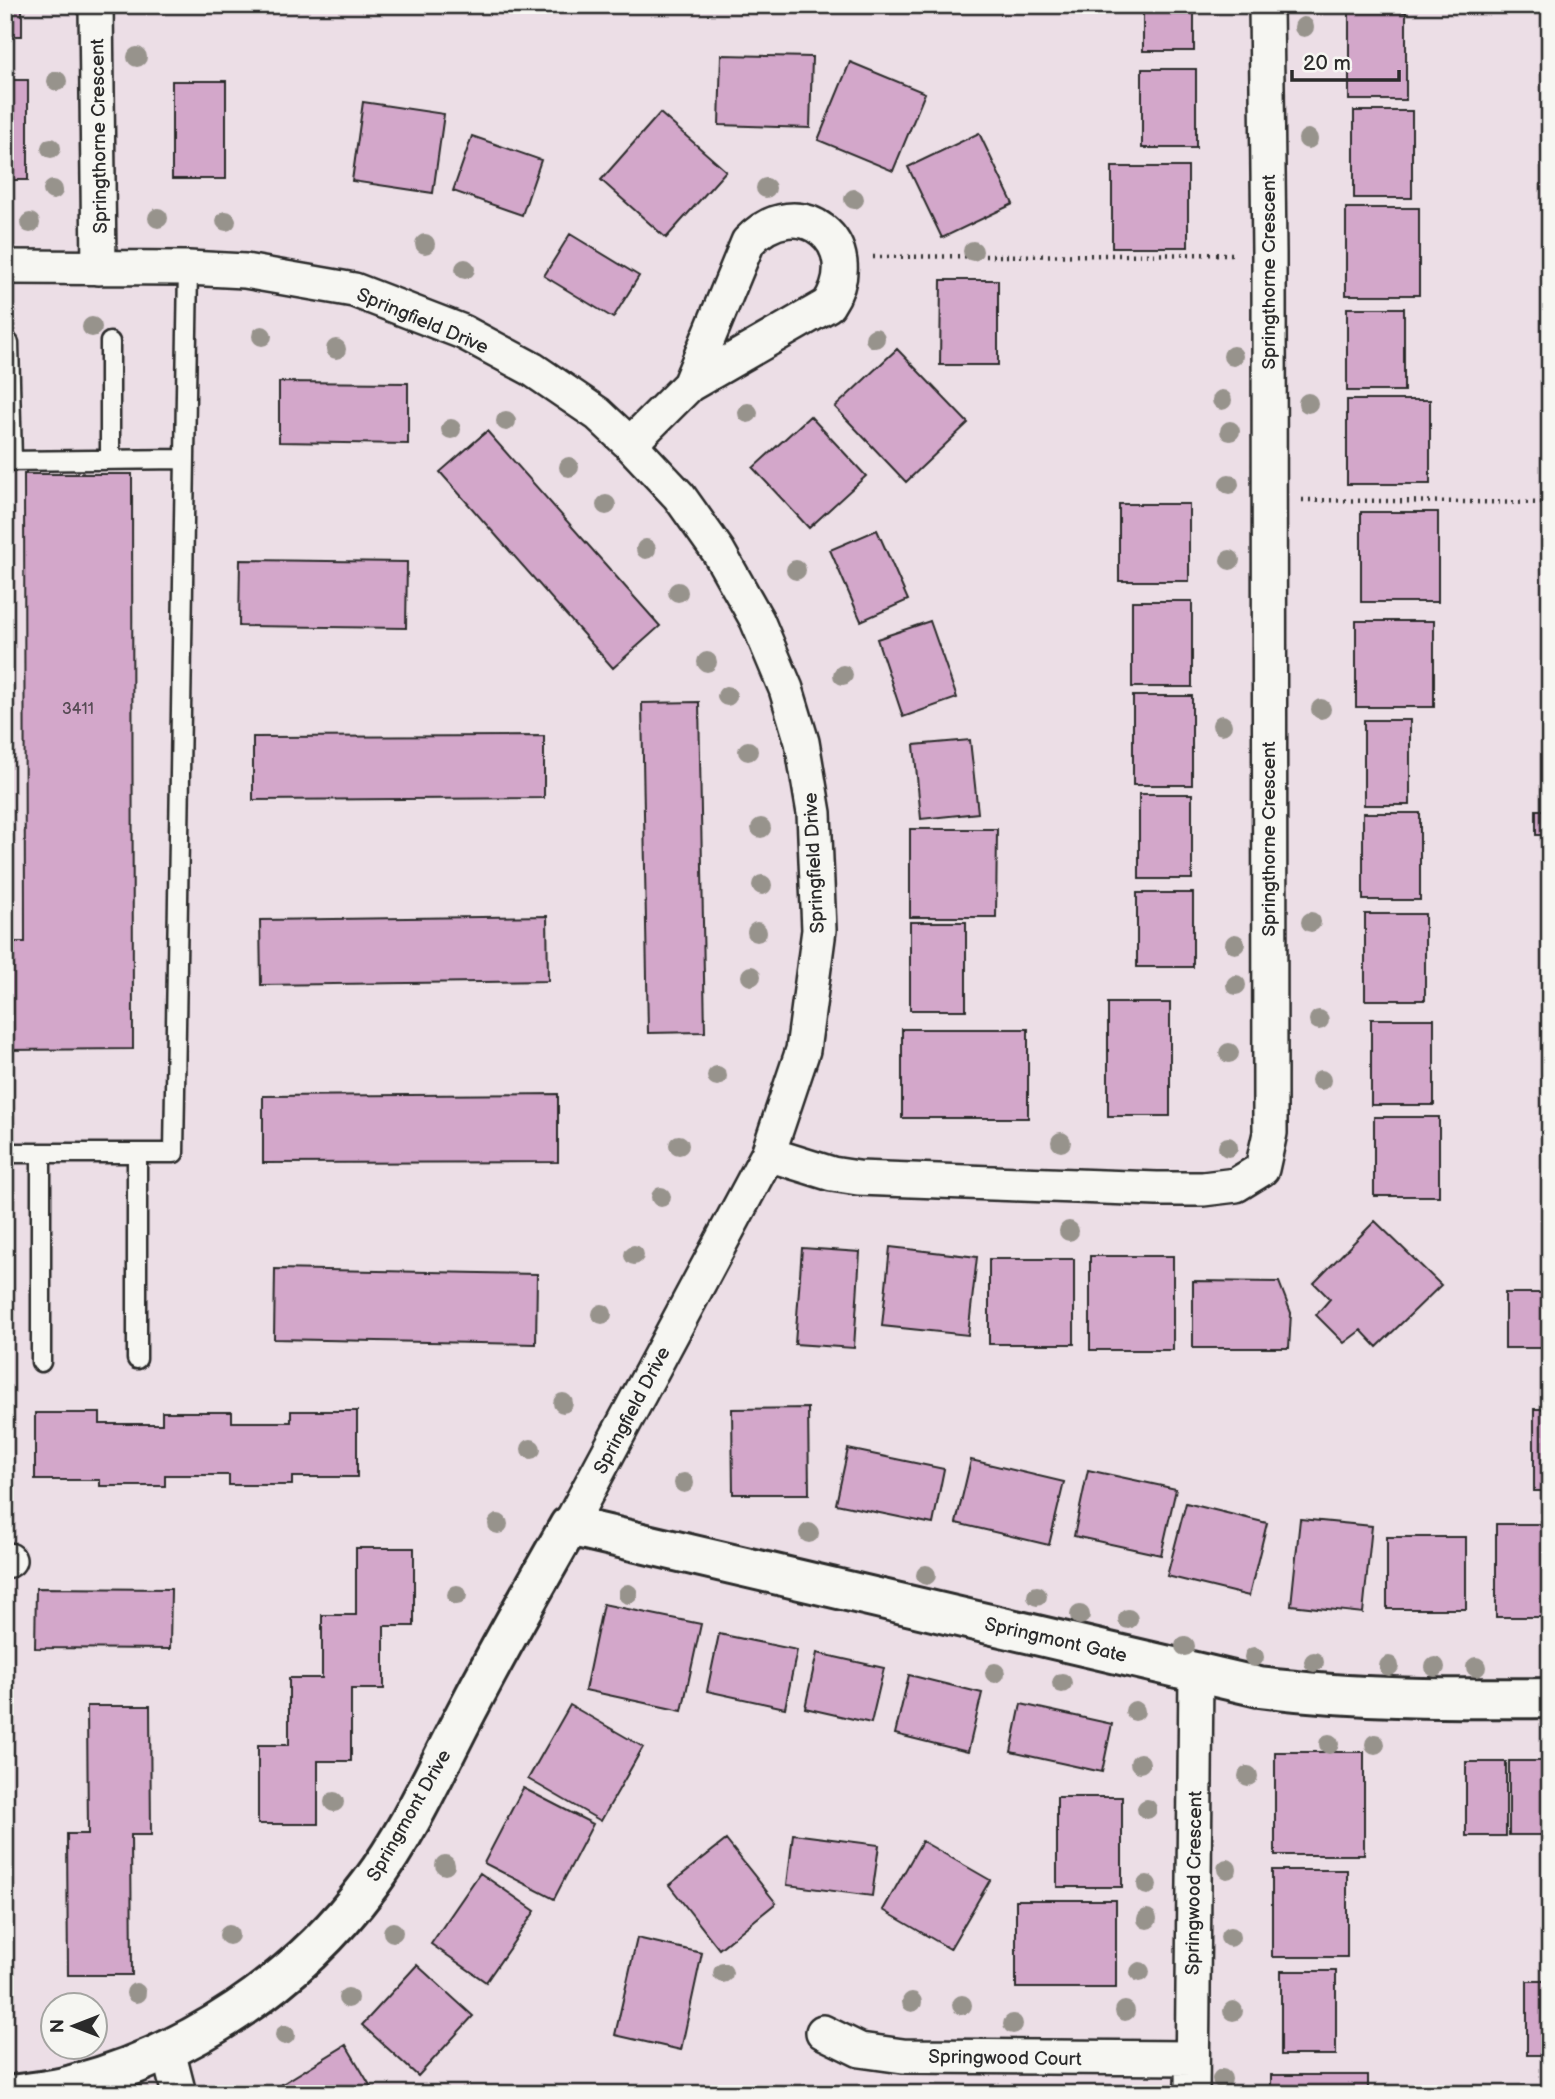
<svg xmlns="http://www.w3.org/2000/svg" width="1555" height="2099" viewBox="0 0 1555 2099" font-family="'Balsamiq Sans',sans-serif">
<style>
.building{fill:#d3a7ca;stroke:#2b2b2b;stroke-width:2}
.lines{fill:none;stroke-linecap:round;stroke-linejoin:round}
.lane-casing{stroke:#2b2b2b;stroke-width:23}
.street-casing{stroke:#2b2b2b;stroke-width:38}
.secondary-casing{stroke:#2b2b2b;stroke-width:44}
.path{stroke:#2b2b2b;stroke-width:4.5;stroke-dasharray:2 5;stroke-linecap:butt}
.lane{stroke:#f6f6f2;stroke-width:18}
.street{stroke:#f6f6f2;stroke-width:33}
.secondary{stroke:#f6f6f2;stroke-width:38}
.tree{fill:#97938c}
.labels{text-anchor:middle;stroke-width:5;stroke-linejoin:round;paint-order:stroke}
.number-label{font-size:16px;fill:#554a53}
.street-label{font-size:19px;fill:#2b2b2b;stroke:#f6f6f2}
</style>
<rect width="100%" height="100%" fill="#ecdee6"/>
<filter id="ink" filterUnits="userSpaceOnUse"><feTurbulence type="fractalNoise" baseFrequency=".0143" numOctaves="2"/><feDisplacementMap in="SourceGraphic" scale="14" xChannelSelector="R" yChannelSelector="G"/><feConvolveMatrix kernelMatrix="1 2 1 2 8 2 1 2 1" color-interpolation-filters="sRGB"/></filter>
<g filter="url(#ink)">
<!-- building -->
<path class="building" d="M5,5H22V36H5Z
M1143,5H1194V51H1143Z
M1349,12H1406V100H1349Z
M721,55L812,57L810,128L719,125Z
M850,62L925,93L893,171L818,140Z
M1142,69H1196V148H1142Z
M5,80H28V180H5Z
M172,81H226V179H172Z
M363,102L444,114L433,193L352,181Z
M1354,111H1412V198H1354Z
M660,113L726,171L666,238L601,180Z
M979,133L1013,204L942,238L908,167Z
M472,136L541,160L522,215L453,191Z
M1112,167H1188V247H1112Z
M1346,208H1419V295H1346Z
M1544,213H1550V286H1544Z
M570,234L639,276L613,318L544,276Z
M941,280H998V365H940Z
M1347,308H1404V391H1347Z
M897,349L968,423L906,482L835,407Z
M279,382L408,383V444L279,442Z
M1347,400H1430V484H1347Z
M810,416L866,476L809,528L753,468Z
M487,431L660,626L613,668L440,472Z
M24,474H132L133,1049L5,1050V942H25Z
M1119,504H1189V581H1119Z
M1361,512H1438V602H1361Z
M877,530L908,600L861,621L830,550Z
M240,560L407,562L406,628L239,626Z
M1132,601H1192V687H1132Z
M930,621L957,698L903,717L877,639Z
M1356,621H1434V707H1356Z
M1133,696H1192V785H1133Z
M699,702L705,1032L648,1033L642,703Z
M1364,720H1410V805H1364Z
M544,736V798L253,800V737Z
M970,740L978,813L921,819L914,745Z
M1139,794H1192V879H1139Z
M1536,810H1550V835H1536Z
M1363,813H1420V900H1363Z
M910,829H997L996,917H910Z
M1137,893H1193V967H1137Z
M1365,914H1425V1000H1365Z
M547,916L548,981L261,985L260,920Z
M910,922H966V1010H910Z
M1108,1003H1170V1116H1108Z
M1371,1019H1434V1105H1371Z
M902,1029H1028V1118H902Z
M558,1094V1162L263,1163V1096Z
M1374,1117H1439V1196H1374Z
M1375,1221L1441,1285L1377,1347L1361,1330L1344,1343L1316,1315L1330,1299L1314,1283Z
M890,1247L977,1257L968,1335L882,1326Z
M802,1248L860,1252L854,1348L795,1344Z
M1090,1256H1173V1350H1090Z
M989,1259H1074V1344H989Z
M275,1269L537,1274L536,1344L274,1339Z
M1193,1281L1279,1282L1291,1313L1289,1348H1193Z
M1505,1293H1550V1348H1505Z
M808,1408L809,1494H733L732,1409Z
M1534,1409H1550V1491H1534Z
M291,1411H357V1477H292V1485H229V1475H165V1486H100V1480H35V1413H100V1424H162V1412H232V1422H291Z
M848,1449L944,1469L933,1524L836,1504Z
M971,1460L1064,1482L1049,1545L956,1523Z
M1088,1470L1176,1489L1161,1555L1074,1536Z
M1186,1503L1267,1523L1249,1596L1167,1576Z
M1300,1519L1372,1526L1363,1613L1291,1605Z
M1496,1524H1550V1617H1496Z
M1387,1537H1466V1609H1387Z
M356,1548H414V1626H384V1689H351V1761H318V1824H258V1745H289V1678H322V1615H356Z
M36,1588L171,1589L170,1649L35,1648Z
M603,1604L701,1624L682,1711L585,1690Z
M719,1634L797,1650L785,1708L707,1691Z
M817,1653L884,1668L871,1723L805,1708Z
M909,1675L982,1693L968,1752L895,1734Z
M1021,1704L1112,1724L1102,1772L1011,1752Z
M570,1705L643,1747L601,1821L528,1779Z
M87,1706H150L151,1835H131L132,1975H68L67,1834H88Z
M1275,1752H1364V1855H1275Z
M1509,1761H1550V1835H1509Z
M1466,1762H1506V1836H1466Z
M523,1788L593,1824L554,1899L484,1863Z
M1057,1797H1122V1887H1057Z
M793,1834L879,1845L872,1896L787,1885Z
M726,1840L776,1903L719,1949L669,1885Z
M922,1841L990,1880L950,1949L883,1910Z
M1272,1870H1347V1957H1272Z
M480,1873L535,1911L486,1982L431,1944Z
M1016,1900H1116V1988H1016Z
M637,1938L702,1953L681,2050L615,2035Z
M417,1965L473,2016L418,2076L362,2025Z
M1281,1971H1336V2055H1281Z
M1527,1981H1550V2055H1527Z
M346,2045L371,2087L361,2094H266Z
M1271,2075H1368V2094H1271Z"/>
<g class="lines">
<!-- lane casing -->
<g class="lane-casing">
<path id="lane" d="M110,342V460
M9,343L12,461
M5,461L184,459
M5,1153H174L188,268
M137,1153V1359
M41,1362V1153"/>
</g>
<!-- street casing -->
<g class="street-casing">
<path id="street" d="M96,5L99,268
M5,267L188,268L245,271L354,290L463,332L532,369L598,414L630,444L679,496L718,551L757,620L786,689L802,742L814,813L819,930L803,1050L768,1154L569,1526
M630,444L689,385L828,305C869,243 798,188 748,242L689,385
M768,1154L832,1174L858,1178L1157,1189H1203L1236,1185L1262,1169L1270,1133L1269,253L1266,5
M5,1561L9,1560
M823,2032L860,2050L903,2056L1192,2058
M168,2051L179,2094
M1192,2094L1196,1672"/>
</g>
<!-- secondary casing -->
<g class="secondary-casing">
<path id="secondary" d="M19,2094C37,2091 55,2090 72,2085C190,2054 297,1982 370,1884C411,1829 439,1763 471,1703C502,1643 536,1585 569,1526L1259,1687C1356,1699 1452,1699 1550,1698"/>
</g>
<!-- path -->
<path class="path" d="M873,257L1235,254
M1302,500L1550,503"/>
<!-- lane -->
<use href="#lane" class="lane"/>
<!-- street -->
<use href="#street" class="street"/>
<!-- secondary -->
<use href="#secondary" class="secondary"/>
</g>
<!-- trees -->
<g class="tree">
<circle cx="1304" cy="27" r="10"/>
<circle cx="137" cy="57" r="10"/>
<circle cx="57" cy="81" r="10"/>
<circle cx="1308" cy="139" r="10"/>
<circle cx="51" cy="148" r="10"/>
<circle cx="766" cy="188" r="10"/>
<circle cx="53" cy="190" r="10"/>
<circle cx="854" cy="199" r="10"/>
<circle cx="158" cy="218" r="10"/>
<circle cx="226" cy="221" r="10"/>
<circle cx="30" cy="223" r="10"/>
<circle cx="425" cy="244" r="10"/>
<circle cx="973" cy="251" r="10"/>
<circle cx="465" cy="269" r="10"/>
<circle cx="92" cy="327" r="10"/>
<circle cx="262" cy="336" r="10"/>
<circle cx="875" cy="338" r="10"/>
<circle cx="336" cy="349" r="10"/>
<circle cx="1233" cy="356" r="10"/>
<circle cx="1222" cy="400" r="10"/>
<circle cx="1308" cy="403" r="10"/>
<circle cx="748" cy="413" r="10"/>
<circle cx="506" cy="421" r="10"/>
<circle cx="451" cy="429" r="10"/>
<circle cx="1230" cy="431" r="10"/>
<circle cx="569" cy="467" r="10"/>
<circle cx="1229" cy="484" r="10"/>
<circle cx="606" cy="505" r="10"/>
<circle cx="646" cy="549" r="10"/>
<circle cx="1230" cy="560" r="10"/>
<circle cx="796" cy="570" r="10"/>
<circle cx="678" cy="592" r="10"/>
<circle cx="707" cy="662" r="10"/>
<circle cx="843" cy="675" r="10"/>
<circle cx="727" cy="696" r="10"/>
<circle cx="1321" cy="709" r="10"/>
<circle cx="1222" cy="725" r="10"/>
<circle cx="748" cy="751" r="10"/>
<circle cx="761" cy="828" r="10"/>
<circle cx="762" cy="885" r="10"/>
<circle cx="1311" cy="922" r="10"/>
<circle cx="757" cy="932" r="10"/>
<circle cx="1235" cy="944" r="10"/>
<circle cx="751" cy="976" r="10"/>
<circle cx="1236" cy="985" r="10"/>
<circle cx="1319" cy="1020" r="10"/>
<circle cx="1229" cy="1053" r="10"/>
<circle cx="717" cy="1076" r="10"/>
<circle cx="1321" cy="1080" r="10"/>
<circle cx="1061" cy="1142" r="10"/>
<circle cx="679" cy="1145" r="10"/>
<circle cx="1228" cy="1147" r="10"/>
<circle cx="661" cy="1197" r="10"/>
<circle cx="1069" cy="1231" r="10"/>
<circle cx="634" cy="1255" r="10"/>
<circle cx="602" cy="1314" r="10"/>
<circle cx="563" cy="1403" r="10"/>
<circle cx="531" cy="1449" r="10"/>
<circle cx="684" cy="1483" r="10"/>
<circle cx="498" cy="1524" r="10"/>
<circle cx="809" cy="1533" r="10"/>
<circle cx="926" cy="1575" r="10"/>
<circle cx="628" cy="1594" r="10"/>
<circle cx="457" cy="1595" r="10"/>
<circle cx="1037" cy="1596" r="10"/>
<circle cx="1080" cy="1615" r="10"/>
<circle cx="1128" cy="1619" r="10"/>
<circle cx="1185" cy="1646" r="10"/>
<circle cx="1254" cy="1657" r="10"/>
<circle cx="1314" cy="1662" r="10"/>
<circle cx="1389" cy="1666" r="10"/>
<circle cx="1435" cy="1667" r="10"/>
<circle cx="1476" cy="1667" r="10"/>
<circle cx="995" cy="1673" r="10"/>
<circle cx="1062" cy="1683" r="10"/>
<circle cx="1135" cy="1711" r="10"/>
<circle cx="1329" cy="1744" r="10"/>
<circle cx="1375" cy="1744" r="10"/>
<circle cx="1140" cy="1763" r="10"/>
<circle cx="1248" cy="1776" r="10"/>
<circle cx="334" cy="1802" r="10"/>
<circle cx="1147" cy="1809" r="10"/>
<circle cx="445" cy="1865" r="10"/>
<circle cx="1227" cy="1869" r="10"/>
<circle cx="1147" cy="1885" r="10"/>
<circle cx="1147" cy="1919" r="10"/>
<circle cx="393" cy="1932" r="10"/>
<circle cx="229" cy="1935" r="10"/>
<circle cx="1230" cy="1937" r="10"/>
<circle cx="1140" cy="1972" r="10"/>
<circle cx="723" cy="1973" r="10"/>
<circle cx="136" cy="1993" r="10"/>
<circle cx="348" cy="1998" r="10"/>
<circle cx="912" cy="2002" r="10"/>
<circle cx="962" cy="2005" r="10"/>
<circle cx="1125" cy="2011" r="10"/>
<circle cx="1233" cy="2011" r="10"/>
<circle cx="1013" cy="2024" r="10"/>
<circle cx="285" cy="2035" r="10"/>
<circle cx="1222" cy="2079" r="10"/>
</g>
</g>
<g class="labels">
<!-- number labels -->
<g class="number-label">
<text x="78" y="714">3411</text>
</g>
<!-- street labels -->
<g class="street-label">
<text transform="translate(98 136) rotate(-91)" y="7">Springthorne Crescent</text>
<text transform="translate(1268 272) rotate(-90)" y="7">Springthorne Crescent</text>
<text transform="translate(423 320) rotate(23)" y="7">Springfield Drive</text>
<text transform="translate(1268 839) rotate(-90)" y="7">Springthorne Crescent</text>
<text transform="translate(813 863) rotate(-93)" y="7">Springfield Drive</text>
<text transform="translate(631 1410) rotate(-62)" y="7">Springfield Drive</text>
<text transform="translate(1056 1639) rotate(13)" y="7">Springmont Gate</text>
<text transform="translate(408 1815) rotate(-60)" y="7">Springmont Drive</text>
<text transform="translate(1193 1883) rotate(-89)" y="7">Springwood Crescent</text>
<text transform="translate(1005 2057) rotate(1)" y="7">Springwood Court</text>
</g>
</g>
<!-- margin -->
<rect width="1555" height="2099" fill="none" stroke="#f6f6f2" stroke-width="28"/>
<rect x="14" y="14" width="1527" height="2071" fill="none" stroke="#2b2b2b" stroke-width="2.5" filter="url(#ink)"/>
<!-- north arrow -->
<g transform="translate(74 2026) rotate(270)"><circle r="33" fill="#f6f6f2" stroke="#a5a5a2" stroke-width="2"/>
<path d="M0-5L12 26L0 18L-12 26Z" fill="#2b2b2b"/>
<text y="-10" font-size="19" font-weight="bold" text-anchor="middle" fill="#2b2b2b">N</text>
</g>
<!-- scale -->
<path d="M1292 70v10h107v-10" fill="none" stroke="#2b2b2b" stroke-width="3.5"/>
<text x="1303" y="70" font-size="21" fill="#2b2b2b" stroke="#f6f6f2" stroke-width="5" paint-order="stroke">20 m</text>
</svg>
